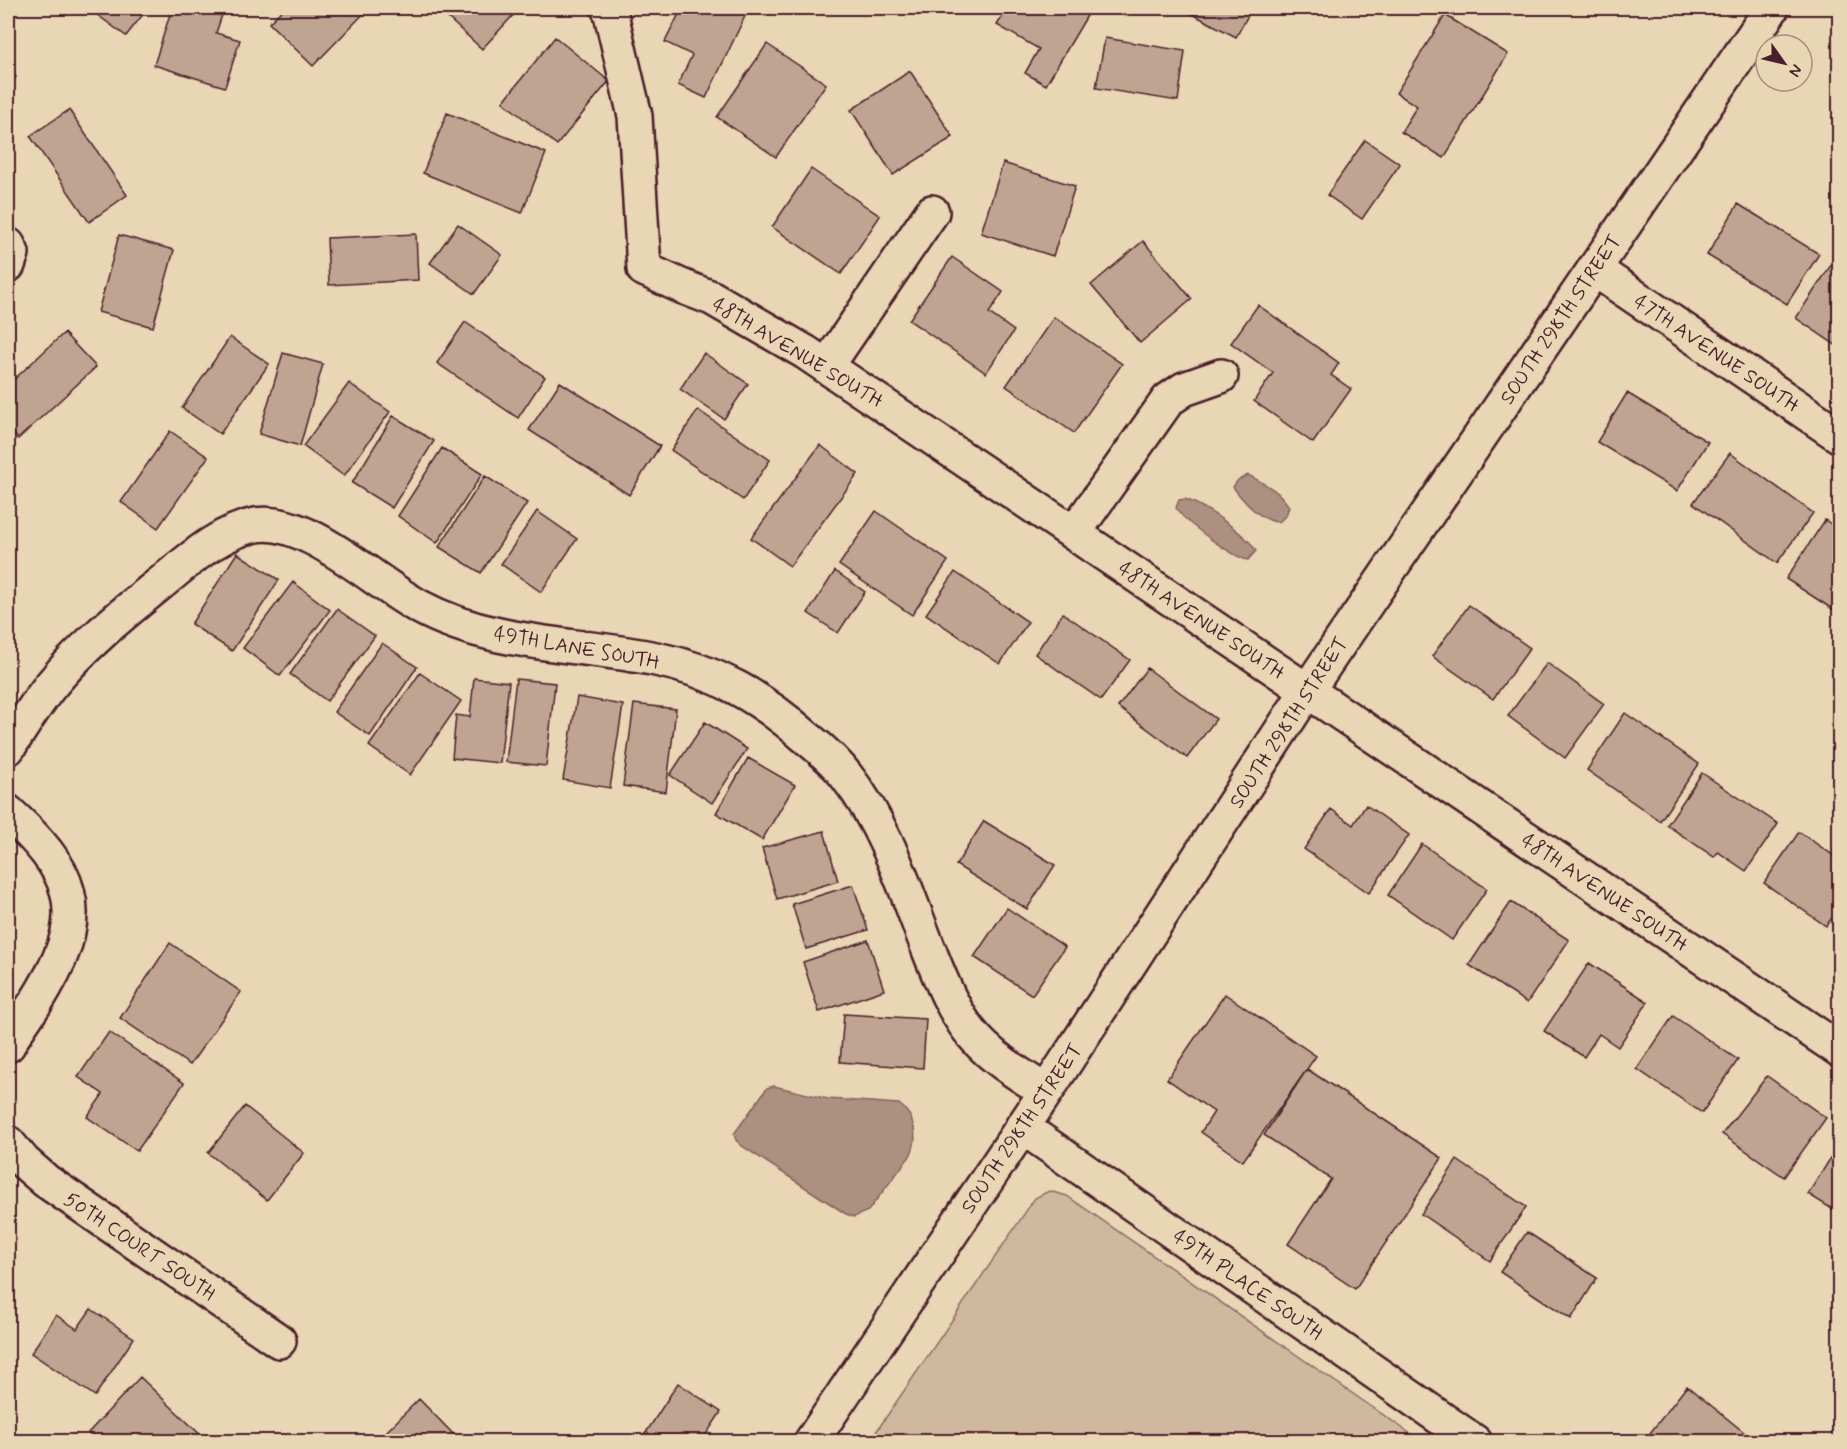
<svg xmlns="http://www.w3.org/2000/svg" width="1847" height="1449" viewBox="0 0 1847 1449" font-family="Mynerve,sans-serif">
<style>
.green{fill:#cfb89e;stroke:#8c6c64;stroke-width:1.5}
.water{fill:#ac9080;stroke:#85635e;stroke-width:1.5}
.building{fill:#bfa591;stroke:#4a1f2b;stroke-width:1.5}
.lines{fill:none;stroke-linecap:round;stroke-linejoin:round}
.minor-casing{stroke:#4a1f2b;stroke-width:38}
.minor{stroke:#e9d6b4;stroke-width:33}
.labels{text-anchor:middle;stroke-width:4.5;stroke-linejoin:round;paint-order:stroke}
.street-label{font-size:20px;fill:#4a1f2b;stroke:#e9d6b4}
</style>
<rect width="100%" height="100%" fill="#e9d6b4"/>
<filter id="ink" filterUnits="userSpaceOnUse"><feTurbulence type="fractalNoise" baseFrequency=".0167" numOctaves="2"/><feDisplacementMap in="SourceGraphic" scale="12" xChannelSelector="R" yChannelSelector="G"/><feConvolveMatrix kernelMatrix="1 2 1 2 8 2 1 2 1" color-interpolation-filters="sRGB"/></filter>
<g filter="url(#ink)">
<!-- green -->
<path class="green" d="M1049,1191L1067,1196L1421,1441L890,1442L876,1432L1035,1198Z"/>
<!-- water -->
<path class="water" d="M1248,475C1265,484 1279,490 1289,507L1286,515L1279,522C1261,521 1244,502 1233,487L1238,480Z
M1185,499C1203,505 1247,534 1256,551L1248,560C1233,557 1184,522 1176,508L1179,500Z
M774,1086L828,1099L899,1104C915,1115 919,1139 910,1156L868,1211L854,1217L846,1214L742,1146L736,1140L734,1134L767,1088Z"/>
<!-- building -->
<path class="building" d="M88,8H148L126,36Z
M172,8H218L224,9L216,33L240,40L225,87L154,65Z
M284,8H369L313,66L269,23Z
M437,8H517L519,9L482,49Z
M682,8H743L748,10L706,98L678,85L692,55L665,42Z
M1008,8H1076L1088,14L1046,85L1025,73L1039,49L997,25Z
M1181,8H1252L1236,37Z
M1445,15L1508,54L1444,158L1401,132L1417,106L1396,93Z
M555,37L609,81L557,145L503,102Z
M1105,38L1185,51L1178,101L1096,88Z
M767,44L826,84L776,157L717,117Z
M8,70L16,77L8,88Z
M910,71L953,137L893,175L851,110Z
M69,110L127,195L89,222L30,136Z
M447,113L546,153L522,213L423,173Z
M1365,140L1400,164L1362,219L1327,195Z
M1003,163L1075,186L1053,256L981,233Z
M811,169L880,216L841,274L772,227Z
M1738,204L1819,254L1787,304L1707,255Z
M458,224L502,255L474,294L430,263Z
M416,234L418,280L329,285L327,238Z
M119,235L174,250L153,327L98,312Z
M1143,241L1192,299L1140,343L1091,285Z
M952,257L1003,292L989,313L1014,331L986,373L909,320Z
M1831,265L1840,271V348L1796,318Z
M1258,305L1339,363L1331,375L1351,389L1313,443L1254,401L1273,373L1231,343Z
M1054,317L1122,364L1074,433L1006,386Z
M465,322L545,377L518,418L437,363Z
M64,333L96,367L18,439L8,428V385Z
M230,337L269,364L220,434L182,408Z
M283,353L323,364L300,446L259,434Z
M704,353L748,384L724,419L680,389Z
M560,382L660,446L629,495L529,430Z
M349,383L390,412L344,476L303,446Z
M1627,393L1708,442L1677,491L1597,442Z
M698,410L770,460L743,500L671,450Z
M393,416L434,441L392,508L352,483Z
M170,431L208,457L158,528L121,502Z
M820,445L858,474L790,566L751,538Z
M442,448L482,474L437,543L398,516Z
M1730,453L1813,513L1777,563L1693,503Z
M485,476L527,503L481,573L439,547Z
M537,511L577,539L541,592L501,564Z
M876,511L948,561L912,615L839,565Z
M1825,520L1840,530V614L1786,579Z
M237,553L279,580L232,651L191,624Z
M835,571L865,592L838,633L808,613Z
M955,572L1028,622L1000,664L926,614Z
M293,582L330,610L280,676L243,648Z
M1469,605L1530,648L1493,699L1432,656Z
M337,609L375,636L327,701L290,674Z
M1063,613L1130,660L1101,700L1035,654Z
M382,643L417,667L370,736L334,712Z
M1547,663L1604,704L1565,758L1508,716Z
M1147,668L1216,719L1187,758L1118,707Z
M420,673L461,701L410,775L369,746Z
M474,678L509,682L500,763L452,758L456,715L470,717Z
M516,679L555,683L546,766L506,762Z
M577,697L623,705L610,788L563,780Z
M634,704L676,709L666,792L623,786Z
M1625,713L1699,764L1660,821L1587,770Z
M705,722L747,749L712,803L670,775Z
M748,758L795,785L762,840L716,813Z
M1702,773L1778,824L1746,871L1718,852L1714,857L1667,825Z
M1366,805L1409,835L1369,893L1304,849L1331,809L1353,825Z
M984,821L1055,865L1027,909L956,865Z
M824,831L838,881L777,899L762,848Z
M1799,832L1840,860V907L1826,926L1764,883Z
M1422,844L1487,889L1452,940L1388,895Z
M853,885L868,930L806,949L792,904Z
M1511,902L1569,940L1527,1003L1469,965Z
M1007,908L1065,947L1032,995L974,957Z
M868,940L884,990L819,1012L803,962Z
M170,943L241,992L190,1065L120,1018Z
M1589,963L1648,1002L1618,1047L1599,1034L1584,1057L1544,1031Z
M1225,994L1316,1056L1243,1161L1201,1132L1214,1112L1167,1079Z
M844,1014L926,1019L923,1068L840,1062Z
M1673,1016L1738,1060L1702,1113L1637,1069Z
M109,1032L184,1083L137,1151L87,1117L103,1094L78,1077Z
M1307,1069L1442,1158L1355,1289L1288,1244L1331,1179L1264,1135Z
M1767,1076L1826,1118L1784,1177L1722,1134Z
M245,1106L304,1153L267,1200L208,1153Z
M1840,1143V1214L1808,1194Z
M1457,1160L1526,1207L1490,1261L1421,1214Z
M1527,1232L1597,1278L1571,1319L1500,1272Z
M8,1279L13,1283L8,1292Z
M91,1309L134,1338L95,1396L31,1353L56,1315L77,1329Z
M140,1377L208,1442H97L88,1433Z
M678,1383L721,1412L701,1442H640Z
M1687,1386L1756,1442H1643Z
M419,1399L461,1442H383L380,1438Z"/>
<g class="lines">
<!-- minor casing -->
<g class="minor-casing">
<path id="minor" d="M608,8L610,10L635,116L644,269L681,286L712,298L805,352L1840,1050
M8,245L12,253L8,265
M1594,269L1840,436
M827,366L932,212
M1074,533L1168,400L1184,389L1221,376
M8,748C22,727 35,705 51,685C82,647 119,617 157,586C186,563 218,532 256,525C306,516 376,584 420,607C492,646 577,643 656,659C716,671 762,698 807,738C821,749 836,762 847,777C885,825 905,888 927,945C940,978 954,1016 979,1042C998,1062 1023,1076 1046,1092
M8,812C71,869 91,909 45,987C34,1007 19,1025 8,1045
M1022,1127L1475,1442
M8,1143L24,1162L46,1181L279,1341
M811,1442L1046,1092L1307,691L1772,8"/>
</g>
<!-- minor -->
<use href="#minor" class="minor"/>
</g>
</g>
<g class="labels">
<!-- street labels -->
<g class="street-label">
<text transform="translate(1560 319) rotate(-56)" y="7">SOUTH 298TH STREET</text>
<text transform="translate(798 352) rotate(31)" y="7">48TH AVENUE SOUTH</text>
<text transform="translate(1717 353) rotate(34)" y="7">47TH AVENUE SOUTH</text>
<text transform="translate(1202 620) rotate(34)" y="7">48TH AVENUE SOUTH</text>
<text transform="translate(577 647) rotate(10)" y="7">49TH LANE SOUTH</text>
<text transform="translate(1288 722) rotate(-57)" y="7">SOUTH 298TH STREET</text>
<text transform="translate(1605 892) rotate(34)" y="7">48TH AVENUE SOUTH</text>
<text transform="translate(1021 1128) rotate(-56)" y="7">SOUTH 298TH STREET</text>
<text transform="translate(140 1246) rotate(34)" y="7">50TH COURT SOUTH</text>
<text transform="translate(1248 1284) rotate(35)" y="7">49TH PLACE SOUTH</text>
</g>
</g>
<!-- margin -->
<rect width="1847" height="1449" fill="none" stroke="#e9d6b4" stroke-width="30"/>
<rect x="15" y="15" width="1817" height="1419" fill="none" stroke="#4a1f2b" stroke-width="2" filter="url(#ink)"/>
<!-- north arrow -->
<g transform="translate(1784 63) rotate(124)"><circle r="28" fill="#e9d6b4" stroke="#a98d7d" stroke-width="1.5"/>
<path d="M0-4.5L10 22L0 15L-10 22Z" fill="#4a1f2b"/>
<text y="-9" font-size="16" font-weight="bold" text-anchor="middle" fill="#4a1f2b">N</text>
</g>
</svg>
